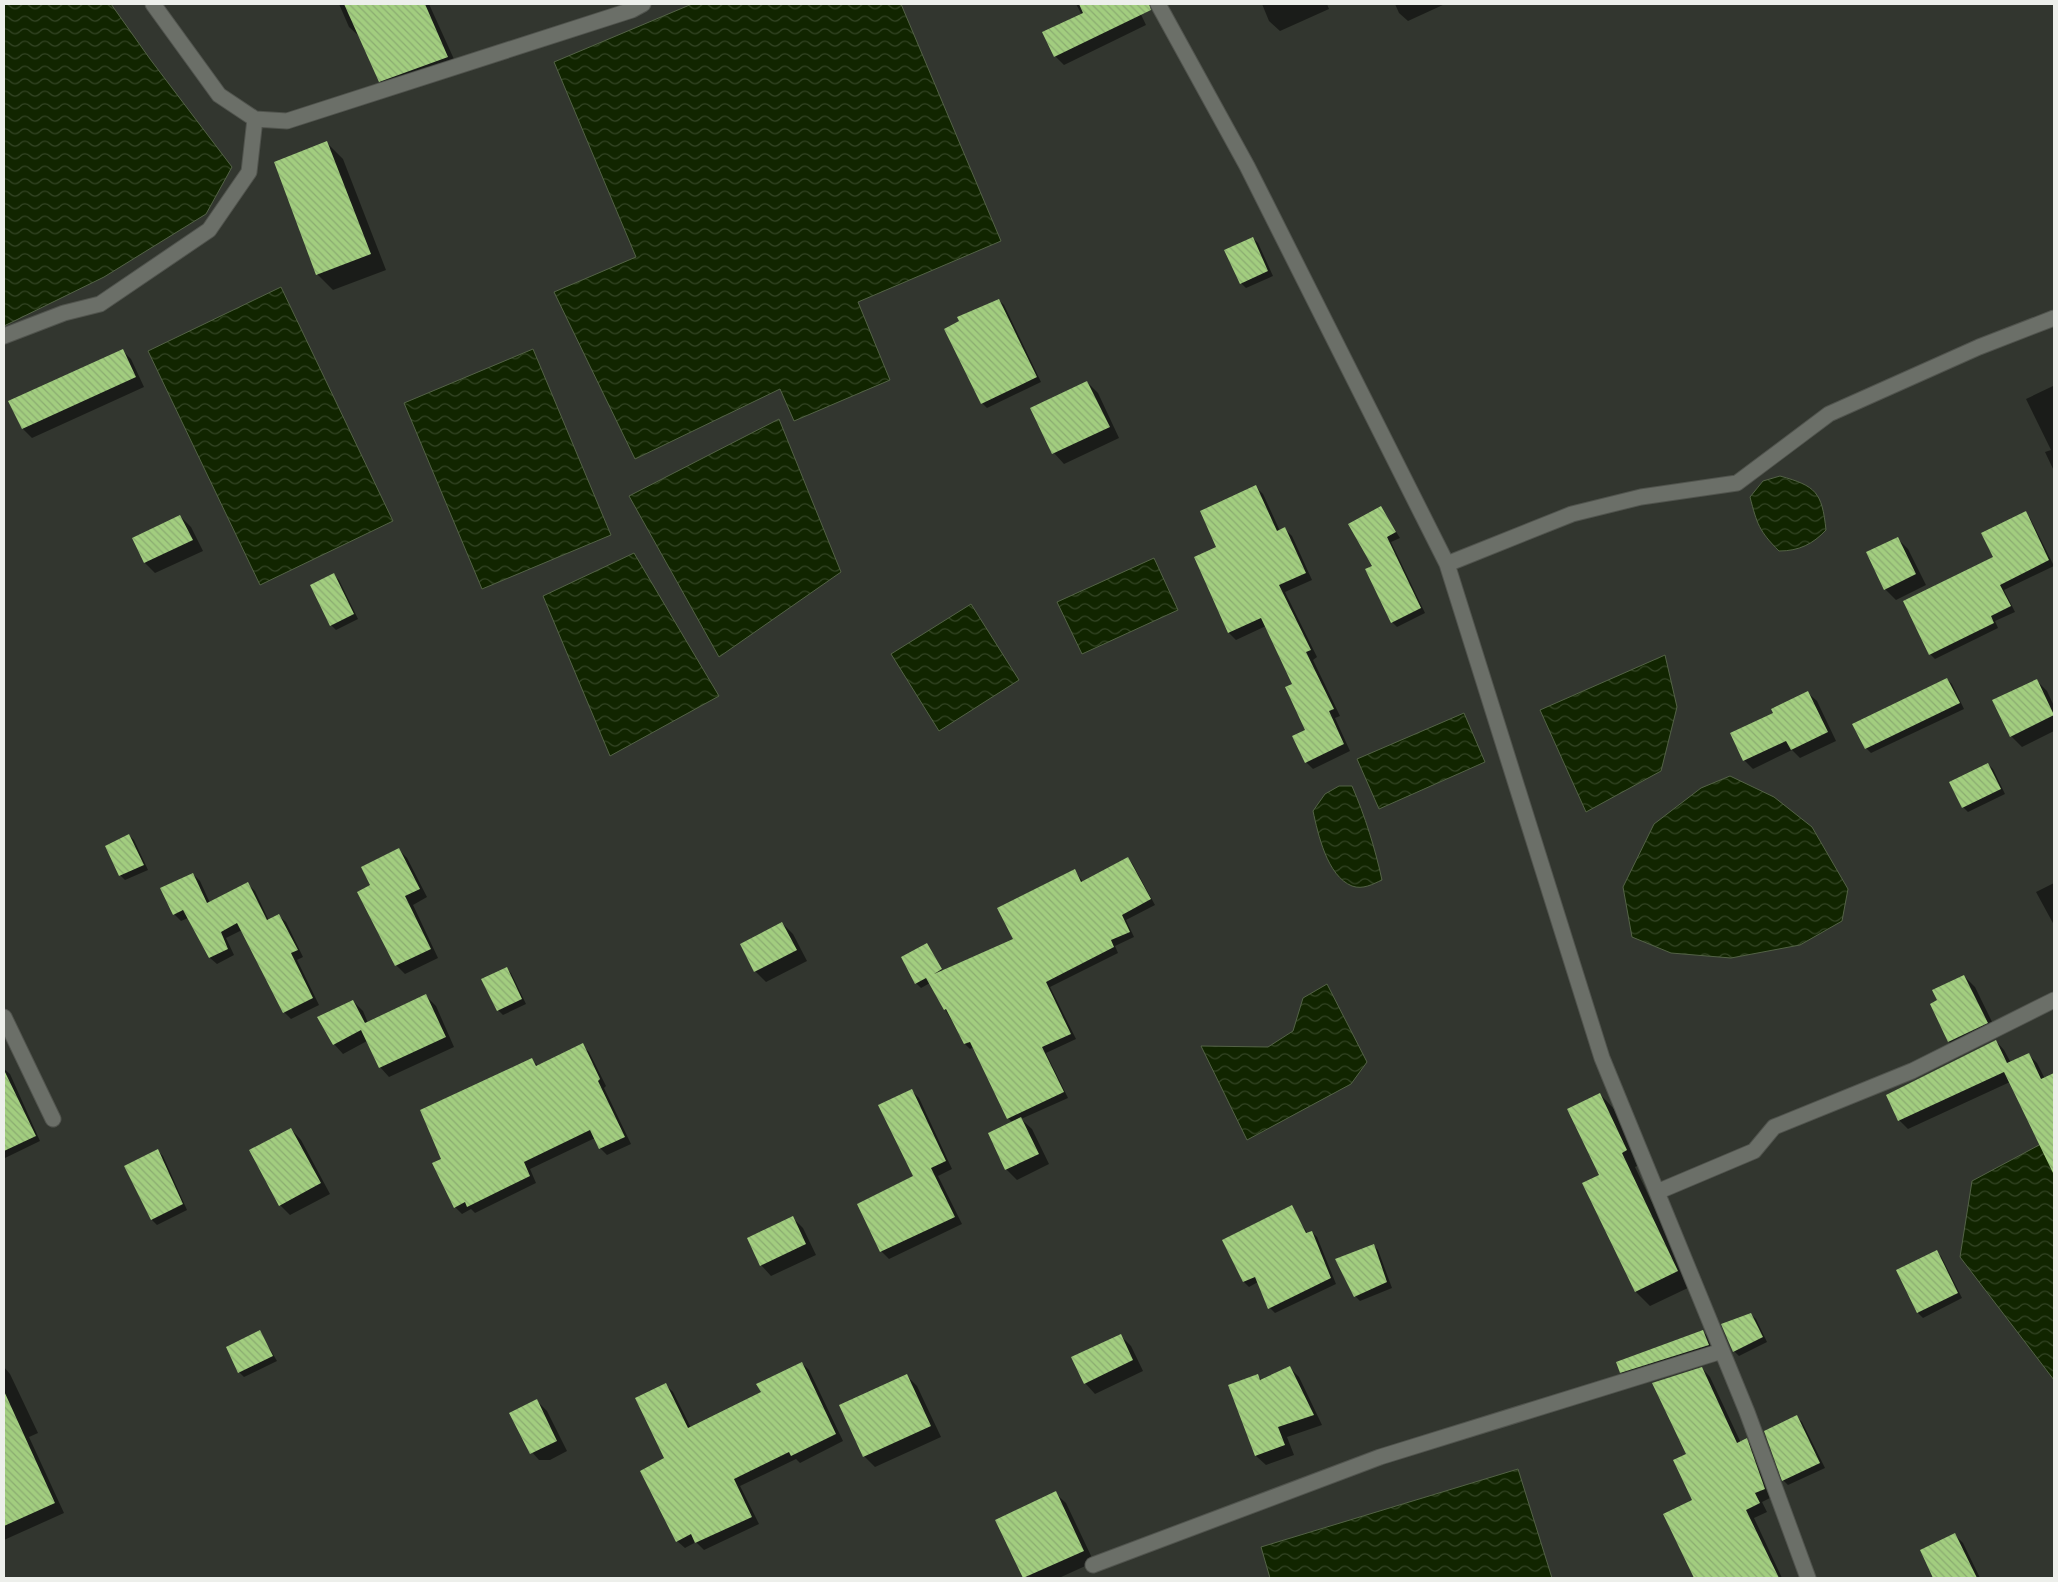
<svg xmlns="http://www.w3.org/2000/svg" width="2058" height="1582" viewBox="0 0 2058 1582" font-family="'Fira Sans',sans-serif">
<style>
.water{fill:url(#water-waves);stroke:#536246}
.shadow{fill:#0007}
.building{fill:url(#building-back-hatch)}
.lines{fill:none;stroke-linecap:round;stroke-linejoin:round}
.minor-casing{stroke:#51544e;stroke-width:17}
.minor{stroke:#6b6f68;stroke-width:15}
</style>
<defs>
<pattern id="water-waves" width="16" height="10" patternUnits="userSpaceOnUse" patternTransform="scale(1.25)"><rect width="16" height="10" fill="#112500"/><path d="M0 5q4-4 8 0t8 0" fill="none" stroke="#344525"/></pattern>
<pattern id="building-back-hatch" width="6" height="6" patternUnits="userSpaceOnUse" patternTransform="scale(1.25)"><rect width="6" height="6" fill="#a2cd7f"/><path d="M-1 5l2 2M0 0l6 6M5-1l2 2" fill="none" stroke="#8bac71"/></pattern>
</defs>
<rect width="100%" height="100%" fill="#32362f"/>
<!-- water -->
<path class="water" d="M4,4H111L150,59L232,167L206,214L104,277L4,326Z
M692,4H901L1001,241L858,302L890,380L794,421L780,389L635,459L554,292L636,257L554,62Z
M281,287L393,521L260,585L148,351Z
M533,349L611,535L482,589L404,403Z
M779,419L841,572L719,657L629,496Z
M1780,476C1816,486 1822,492 1826,530C1813,544 1799,551 1779,551C1759,531 1757,524 1750,497L1763,481Z
M634,553L719,696L610,756L543,596Z
M1154,558L1178,610L1082,654L1057,602Z
M971,604L1019,680L939,731L891,654Z
M1665,655L1677,707L1661,771L1586,812L1540,710Z
M1464,713L1485,762L1379,809L1357,759Z
M1730,776L1774,797L1812,827L1848,889L1842,921L1800,945L1731,958L1671,953L1632,937L1623,887L1654,824L1701,788Z
M1339,786H1352C1365,816 1375,848 1382,880C1373,884 1363,890 1352,886C1327,876 1318,834 1313,811L1325,794Z
M1327,984L1367,1062L1351,1084L1247,1140L1201,1046L1268,1047L1293,1031L1303,998Z
M2054,1137V1380L1960,1257L1972,1181Z
M1518,1469L1552,1578H1270L1261,1547Z"/>
<!-- shadow -->
<path class="shadow" d="M339,4H429L458,68L391,92L380,81L360,37L349,27Z
M1076,4H1136L1146,25L1064,65L1055,56L1082,15Z
M1262,4H1327L1329,9L1280,31L1269,21Z
M1395,4H1445L1408,21L1399,13Z
M327,143L343,159L386,270L333,290L317,274Z
M1253,238L1258,243L1273,276L1246,288L1241,283Z
M999,300L1004,305L1041,382L987,408L982,403Z
M122,350L131,359L144,387L32,438L23,429L10,401Z
M1087,382L1098,393L1119,438L1064,464L1054,453L1032,409Z
M2053,386L2054,387V471L2045,452L2051,450L2026,399Z
M1256,487L1263,494L1280,531L1285,529L1292,536L1312,580L1285,592L1317,657L1313,660L1340,716L1335,718L1350,751L1313,769L1306,762L1307,731L1293,685L1266,626L1236,640L1229,633L1196,557L1218,548Z
M1381,508L1400,538L1391,542L1425,613L1397,627L1392,622L1374,566Z
M2025,513L2030,518L2054,566L2004,590L2015,612L1995,621L1998,628L1935,659L1930,654Z
M180,516L191,527L203,551L155,573L145,563Z
M1897,538L1908,549L1926,585L1896,600L1885,589Z
M334,575L339,580L358,619L336,630L331,625Z
M1947,679L1952,684L1964,709L1871,753L1866,748Z
M2036,680L2047,691L2054,706V731L2022,747L2011,736Z
M1808,693L1817,701L1836,741L1800,758L1792,750L1753,769L1744,760L1775,714Z
M1988,764L1993,769L2005,794L1968,812L1963,807Z
M129,835L134,840L148,870L125,880L120,875L107,846Z
M399,850L407,858L427,897L413,905L438,958L405,974L396,965L358,892L371,886Z
M1127,858L1132,863L1155,905L1126,920L1134,937L1115,946L1118,953L1050,987L1076,1039L1046,1053L1068,1098L1021,1119L1032,1129L1049,1164L1017,1180L1006,1169L990,1133L1013,1123L1008,1118L974,1047L970,1049L965,1044L930,983L921,988L916,983L927,944L943,971L1015,940L1075,871L1083,882Z
M193,874L200,881L210,903L248,884L255,891L269,921L279,916L286,922L303,957L297,960L319,1005L291,1019L284,1012L242,930L226,938L234,955L217,964L210,958L188,918L181,921L174,914Z
M2054,883V925L2036,892Z
M782,923L793,934L807,961L766,982L755,971Z
M506,968L511,973L526,1004L503,1015L498,1010Z
M1964,976L1975,987L1998,1034L1960,1052L1949,1042L1931,1004L1939,1001Z
M426,996L436,1006L454,1047L389,1077L380,1067L367,1041L343,1054L334,1044L353,1001L363,1011L368,1023Z
M1996,1041L2004,1050L2011,1063L2028,1054L2037,1063L2045,1079L2047,1078L2054,1085V1142L2046,1146L2010,1082L1908,1129L1899,1120Z
M582,1045L589,1052L606,1086L604,1088L631,1144L607,1155L600,1148L595,1138L530,1169L536,1183L475,1213L471,1209L462,1214L455,1207L531,1059L538,1066Z
M4,1069L10,1074L40,1141L5,1158Z
M911,1090L919,1098L952,1169L938,1176L962,1224L889,1259L881,1251L914,1177Z
M1600,1094L1614,1109L1641,1164L1635,1167L1692,1286L1650,1306L1636,1292L1584,1183L1601,1175Z
M291,1129L301,1140L330,1194L290,1215L280,1205Z
M158,1151L163,1156L187,1210L157,1225L152,1220Z
M1291,1207L1308,1234L1312,1232L1317,1237L1336,1284L1275,1313L1270,1308L1258,1282L1249,1287L1244,1282L1224,1240Z
M792,1217L803,1228L816,1255L771,1276L761,1265Z
M1373,1245L1378,1250L1392,1288L1360,1301L1355,1296Z
M1936,1251L1941,1256L1962,1298L1923,1318L1918,1313Z
M1751,1314L1756,1319L1767,1342L1739,1356L1734,1351Z
M260,1332L277,1361L244,1377L239,1372Z
M1703,1332L1714,1342L1719,1356L1632,1383L1621,1372Z
M1120,1335L1131,1346L1143,1371L1095,1394L1085,1383Z
M802,1363L809,1370L843,1441L800,1463L796,1459L740,1486L759,1524L704,1550L696,1542L685,1548L677,1541L666,1458V1385L673,1392L691,1428L762,1393Z
M4,1367L10,1374L38,1433L29,1437L64,1513L4,1540Z
M1289,1367L1299,1377L1322,1425L1287,1437L1294,1455L1266,1465L1256,1456L1230,1386L1257,1376L1262,1380Z
M1702,1368L1710,1377L1741,1443L1746,1440L1755,1448L1772,1497L1762,1502L1767,1512L1754,1518L1782,1578H1695L1665,1515L1694,1501L1688,1454Z
M907,1376L917,1386L941,1437L875,1467L864,1456Z
M537,1401L547,1411L567,1451L550,1460H539L529,1449Z
M1797,1417L1802,1422L1825,1468L1788,1485L1783,1480Z
M1055,1493L1066,1503L1094,1562L1059,1578H1024L997,1521Z
M1955,1535L1963,1543L1980,1578H1935L1922,1550Z"/>
<!-- building -->
<path class="building" d="M344,4H425L448,57L379,82Z
M1079,4H1149L1151,10L1054,57L1042,32L1083,13Z
M327,141L371,254L316,275L274,162Z
M1253,237L1268,271L1240,284L1224,250Z
M999,299L1037,377L981,404L944,329L959,321L957,317Z
M123,349L136,377L22,429L8,401Z
M1087,381L1110,427L1052,454L1030,408Z
M1256,485L1277,531L1285,527L1306,573L1279,585L1311,650L1306,652L1334,709L1329,711L1344,744L1305,763L1292,736L1305,730L1285,687L1292,684L1261,618L1228,633L1194,557L1216,547L1200,511Z
M1381,506L1396,532L1387,537L1421,608L1391,623L1365,569L1372,566L1348,524Z
M2026,511L2049,560L2000,585L2011,606L1991,616L1994,623L1929,655L1903,601L1993,557L1981,533Z
M180,515L193,540L144,563L132,538Z
M1898,537L1916,574L1884,590L1866,552Z
M334,573L354,614L330,626L310,585Z
M1947,678L1960,703L1865,749L1852,724Z
M2037,679L2054,715L2010,737L1992,700Z
M1808,691L1828,732L1791,750L1786,741L1743,761L1730,733L1773,713L1771,709Z
M1988,763L2001,789L1962,808L1949,782Z
M129,834L144,865L119,876L105,846Z
M399,848L420,889L405,896L431,949L395,966L357,892L370,885L361,867Z
M1128,857L1151,899L1122,915L1130,932L1111,940L1114,947L1046,982L1071,1034L1042,1047L1064,1092L1007,1119L970,1042L964,1044L946,1009L944,1010L926,978L915,984L901,957L927,943L942,969L934,974L1013,939L997,908L1075,869L1081,882Z
M193,873L207,903L248,882L267,920L279,914L298,950L291,953L313,998L283,1013L237,923L221,932L228,949L209,958L183,910L173,915L160,888Z
M782,922L797,950L754,972L740,944Z
M507,967L522,999L497,1011L481,979Z
M1964,975L1988,1023L1948,1042L1930,1004L1937,1000L1932,990Z
M426,994L446,1037L379,1068L361,1030L333,1045L317,1017L353,1000L365,1023Z
M1996,1040L2007,1063L2029,1053L2041,1079L2054,1073V1175L2004,1072L1898,1121L1886,1095Z
M583,1043L600,1079L598,1081L625,1137L599,1149L590,1130L524,1162L530,1176L467,1207L465,1202L454,1208L432,1163L441,1159L420,1110L532,1058L536,1066Z
M4,1070L36,1136L4,1151Z
M912,1089L946,1161L931,1168L955,1217L880,1252L857,1204L913,1176L878,1105Z
M1600,1093L1627,1150L1622,1153L1678,1271L1635,1292L1582,1183L1599,1175L1567,1109Z
M1021,1117L1039,1154L1005,1170L988,1133Z
M291,1128L321,1183L279,1206L249,1150Z
M158,1149L183,1204L151,1220L124,1166Z
M1292,1205L1306,1233L1312,1231L1331,1278L1268,1309L1255,1277L1243,1282L1222,1240Z
M793,1216L806,1244L760,1266L747,1238Z
M1374,1244L1387,1282L1354,1297L1335,1259Z
M1937,1250L1958,1293L1917,1313L1896,1270Z
M1751,1313L1763,1337L1733,1352L1721,1324Z
M260,1330L273,1356L238,1373L226,1347Z
M1703,1330L1709,1345L1620,1373L1616,1362Z
M1121,1334L1133,1360L1084,1384L1071,1357Z
M802,1362L836,1434L791,1456L789,1452L734,1479L752,1517L695,1543L691,1534L676,1542L640,1471L664,1458L635,1398L666,1383L688,1428L761,1392L756,1384Z
M1290,1366L1314,1415L1278,1427L1285,1445L1255,1456L1228,1385L1258,1374L1260,1380Z
M1702,1367L1737,1443L1747,1438L1765,1489L1755,1493L1760,1503L1746,1510L1779,1578H1694L1663,1514L1692,1500L1673,1460L1686,1454L1652,1383Z
M907,1374L931,1426L863,1457L839,1405Z
M4,1391L55,1503L4,1526Z
M537,1399L557,1441L530,1454L509,1413Z
M1797,1415L1820,1463L1782,1481L1764,1431Z
M1056,1491L1084,1551L1023,1578L995,1520Z
M1955,1533L1977,1578H1933L1920,1550Z"/>
<g class="lines">
<!-- minor casing -->
<g class="minor-casing">
<path id="minor" d="M153,4L219,95L255,119L287,121L632,10L643,4
M1158,4L1247,166L1447,564L1602,1058L1747,1412L1808,1578
M4,336L64,313L100,304L209,230L249,172L255,119
M1447,564L1572,514L1641,497L1737,483L1829,414L1979,347L2054,318
M4,1017L53,1119
M1657,1192L1754,1151L1774,1127L1912,1071L2054,1000
M1093,1565L1380,1457L1722,1351"/>
</g>
<!-- minor -->
<use href="#minor" class="minor"/>
</g>
<!-- border -->
<rect width="2058" height="1582" fill="none" stroke="#edefeb" stroke-width="10"/>
</svg>
